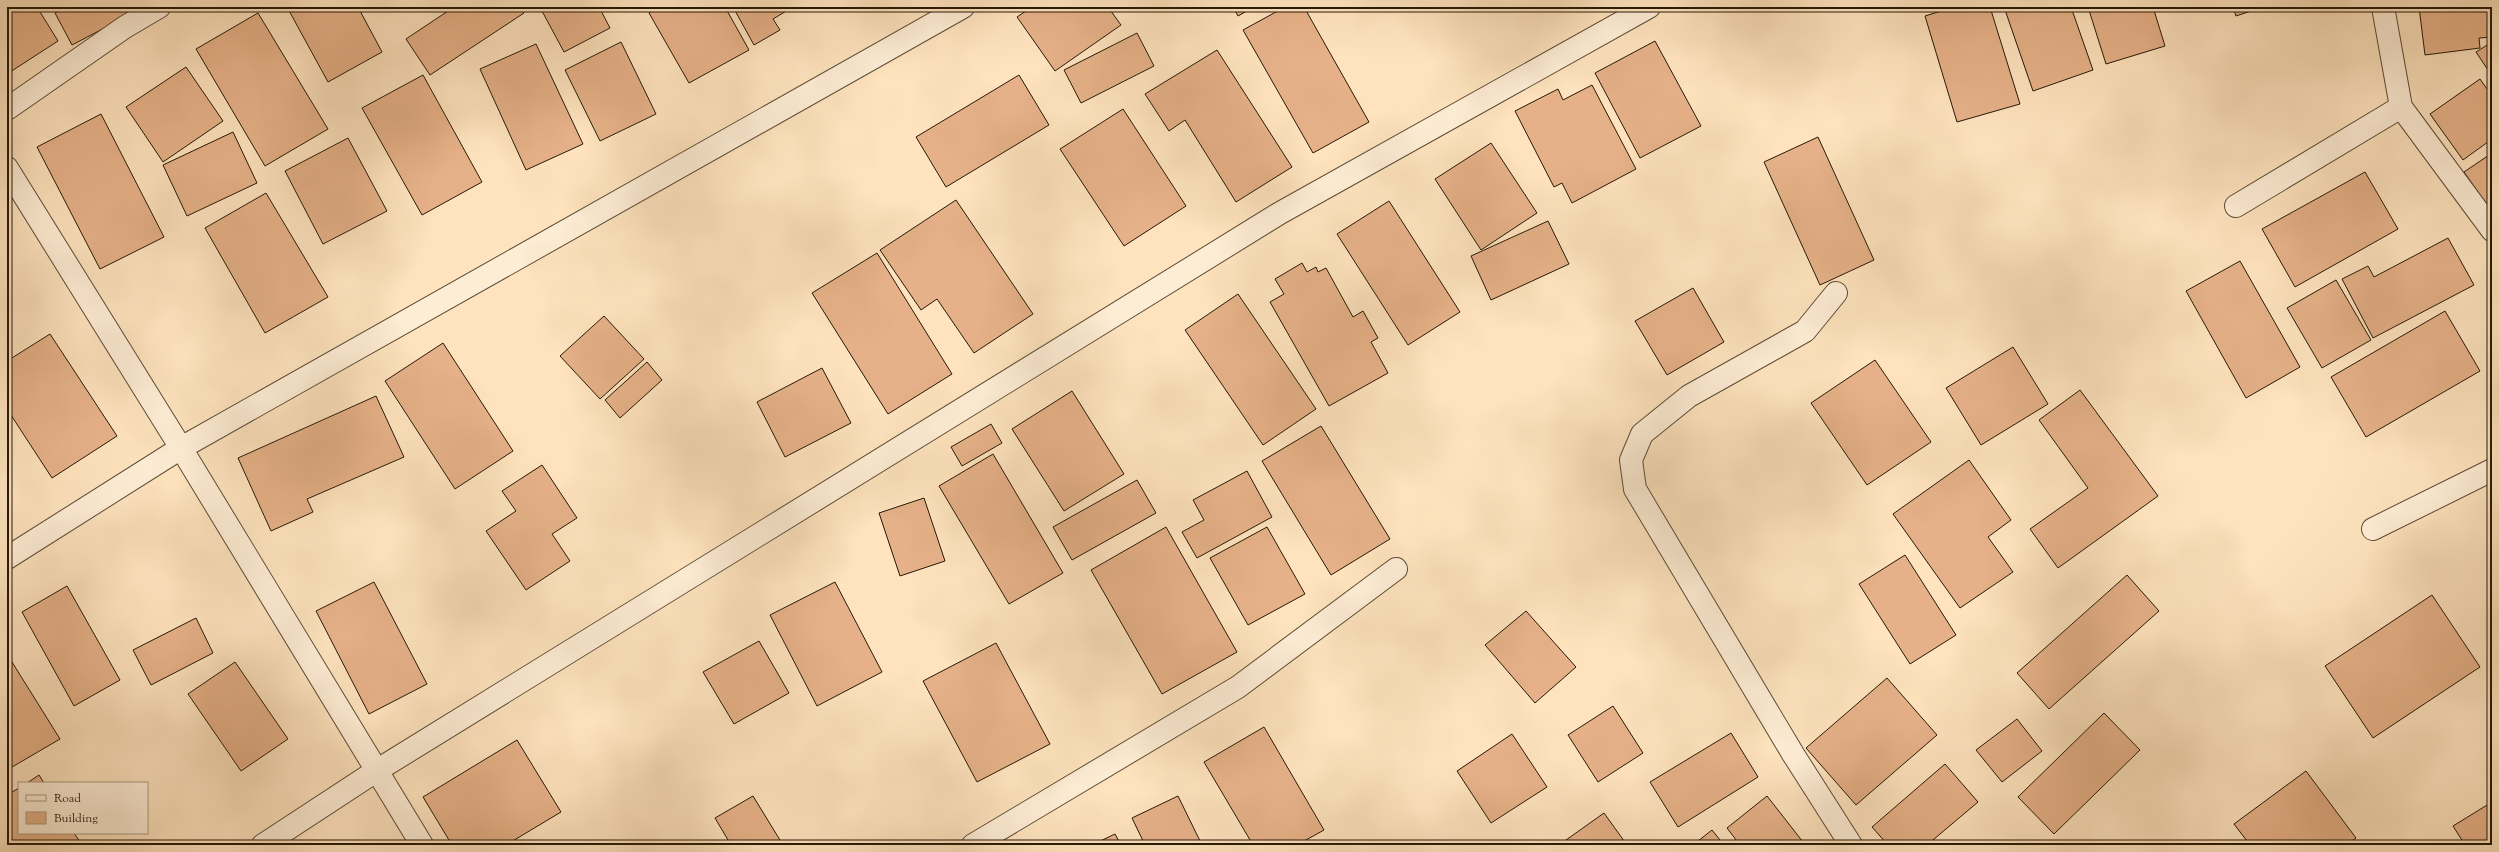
<svg xmlns="http://www.w3.org/2000/svg" width="2499" height="852" viewBox="0 0 2499 852" font-family="'Sorts Mill Goudy',serif">
<style>
.building{fill:#e6b188;stroke:#261907}
.lines{fill:none;stroke-linecap:round;stroke-linejoin:round}
.street-casing{stroke:#5c4c35;stroke-width:24}
.street{stroke:#feedd5;stroke-width:22}
</style>
<rect width="100%" height="100%" fill="#fee3be"/>
<filter id="stains"><feTurbulence type="fractalNoise" baseFrequency=".005" numOctaves="4"/><feColorMatrix values="0 0 0 0 .2 0 0 0 0 .09 0 0 0 0 .02 0 0 0 .5 -.17"/></filter>
<radialGradient id="worn" r=".72"><stop offset=".6" stop-color="#630" stop-opacity="0"/><stop offset="1" stop-color="#630" stop-opacity=".3"/></radialGradient>
<!-- building -->
<path class="building" d="M7,7H37L58,41L7,74Z
M66,7H130L133,13L72,45L55,13Z
M287,7H358L382,52L328,82Z
M433,7H443L436,12Z
M454,7H520L524,13L430,75L406,39Z
M549,7H599L610,28L564,52L542,11Z
M621,7H633L624,12Z
M659,7H725L749,50L689,83L649,13Z
M733,7H793L773,19L780,30L754,45Z
M1032,7H1108L1121,25L1055,71L1017,17Z
M1233,7H1254L1238,16Z
M1285,7H1304L1369,122L1313,153L1243,30Z
M1954,7H1990L2020,104L1957,122L1925,16Z
M2004,7H2071L2093,70L2033,91Z
M2088,7H2153L2165,46L2106,64Z
M2233,7H2263L2236,16Z
M2419,7H2492V37L2479,38L2480,48L2425,55Z
M258,13L328,129L265,166L196,49Z
M1137,33L1154,66L1081,103L1064,70Z
M1655,41L1701,126L1640,158L1595,73Z
M621,42L656,114L600,141L565,70Z
M2492,42V76L2476,52Z
M536,44L583,144L526,170L480,69Z
M1217,50L1292,167L1236,202L1185,120L1169,131L1145,94Z
M186,67L223,121L163,162L126,107Z
M423,75L482,182L422,215L362,108Z
M1019,75L1049,125L946,187L916,137Z
M2480,79L2492,96V139L2463,160L2430,114Z
M1592,85L1636,169L1572,203L1562,183L1554,187L1515,111L1558,89L1563,100Z
M1123,109L1186,206L1124,246L1060,149Z
M101,114L164,237L100,269L37,147Z
M233,132L257,183L187,216L163,165Z
M1818,137L1874,260L1820,285L1764,162Z
M348,138L387,211L323,244L285,171Z
M1491,143L1537,213L1481,250L1435,179Z
M2492,153V212L2464,172Z
M2365,172L2398,229L2295,287L2262,229Z
M266,193L328,297L265,333L205,228Z
M956,200L1033,314L974,353L937,299L921,310L880,250Z
M1389,201L1460,312L1408,345L1337,234Z
M1548,221L1569,264L1491,300L1471,256Z
M2448,238L2474,285L2373,338L2342,279L2368,266L2374,277Z
M877,253L952,374L888,414L812,293Z
M2240,261L2300,367L2246,398L2186,291Z
M1302,263L1307,272L1316,267L1318,272L1326,268L1353,317L1363,311L1378,338L1371,342L1388,373L1329,406L1270,302L1284,294L1275,279Z
M2336,280L2371,340L2322,368L2287,308Z
M1693,288L1724,342L1667,375L1635,321Z
M1238,294L1316,409L1263,445L1185,330Z
M2445,311L2480,371L2366,437L2331,377Z
M604,316L644,359L600,399L560,356Z
M50,334L117,436L52,478L7,409V361Z
M443,343L513,451L455,489L385,381Z
M2013,347L2048,404L1981,445L1946,388Z
M1875,360L1931,442L1867,485L1811,403Z
M647,362L662,380L620,418L605,400Z
M822,368L851,423L785,457L757,402Z
M2080,390L2158,496L2058,568L2030,529L2088,488L2039,420Z
M1072,391L1124,474L1064,511L1012,429Z
M376,396L404,457L307,499L313,512L271,531L238,458Z
M991,424L1002,443L962,466L951,447Z
M1321,426L1390,539L1331,575L1262,461Z
M993,454L1063,573L1009,604L939,486Z
M1969,460L2011,520L1988,537L2013,572L1960,608L1893,514Z
M542,465L577,518L552,534L570,561L526,590L486,531L516,511L502,491Z
M1247,471L1272,517L1197,558L1182,532L1204,520L1193,500Z
M1137,480L1156,513L1072,560L1053,527Z
M924,498L945,561L900,576L879,513Z
M1166,527L1237,652L1162,694L1091,570Z
M1267,527L1305,594L1248,625L1210,558Z
M1905,555L1956,635L1910,664L1859,584Z
M2127,575L2159,611L2049,709L2017,673Z
M374,582L427,684L369,714L316,611Z
M835,582L882,672L817,706L770,615Z
M67,586L120,680L74,706L22,612Z
M2432,595L2480,667L2373,738L2325,666Z
M1526,611L1576,667L1535,703L1485,645Z
M196,618L213,653L151,685L133,650Z
M759,641L789,693L734,724L703,672Z
M996,643L1050,744L977,782L923,681Z
M7,654L60,739L7,770Z
M235,662L288,739L241,771L188,694Z
M1887,678L1937,735L1856,805L1806,748Z
M1613,706L1643,753L1598,782L1568,735Z
M2104,713L2140,750L2054,834L2018,797Z
M2017,719L2042,751L2002,782L1976,750Z
M1264,727L1324,830L1297,845H1253L1204,762Z
M1731,733L1758,777L1678,827L1650,782Z
M1512,734L1547,787L1491,823L1457,771Z
M517,740L561,812L506,845H452L423,797Z
M1945,764L1978,802L1927,845H1888L1872,827Z
M2306,771L2356,838L2346,845H2250L2234,824Z
M39,775L44,783H27Z
M19,788V833H74L82,845H7V795Z
M753,796L783,845H731L715,818Z
M1178,796L1202,845H1145L1132,818Z
M1767,796L1803,842L1799,845H1740L1727,828Z
M2492,802V845H2465L2453,826Z
M1604,813L1627,845H1559Z
M1712,830L1724,845H1693Z
M1115,834L1121,845H1092Z"/>
<g class="lines">
<!-- street casing -->
<g class="street-casing">
<path id="street" d="M2383,7L2401,107L2492,230
M7,109L125,27L159,7
M7,168L181,448L422,845
M2236,206L2401,107
M1836,293L1805,331L1689,396L1642,434L1631,460L1635,489L1793,754L1851,845
M2373,529L2492,470
M7,558L181,448L963,7
M263,845L376,771L1280,213L1649,7
M973,845L1238,687L1396,569"/>
</g>
<!-- street -->
<use href="#street" class="street"/>
</g>
<!-- margin -->
<rect width="2499" height="852" fill="none" stroke="#fee3be" stroke-width="24"/>
<rect x="8" y="8" width="2483" height="836" fill="none" stroke="#261907" stroke-width="2"/>
<rect x="12" y="12" width="2475" height="828" fill="none" stroke="#261907"/>
<!-- legend -->
<rect x="18" y="782" width="130" height="52" fill="#feedd5" stroke="#a89883"/>
<rect x="26" y="795" width="20" height="6" fill="#feedd5" stroke="#a89883"/>
<text x="54" y="802" font-size="12" fill="#261907">Road</text>
<rect x="26" y="812" width="20" height="12" fill="#e6b188" stroke="#a89883"/>
<text x="54" y="822" font-size="12" fill="#261907">Building</text>
<rect width="100%" height="100%" filter="url(#stains)"/>
<rect width="100%" height="100%" fill="url(#worn)"/>
</svg>
